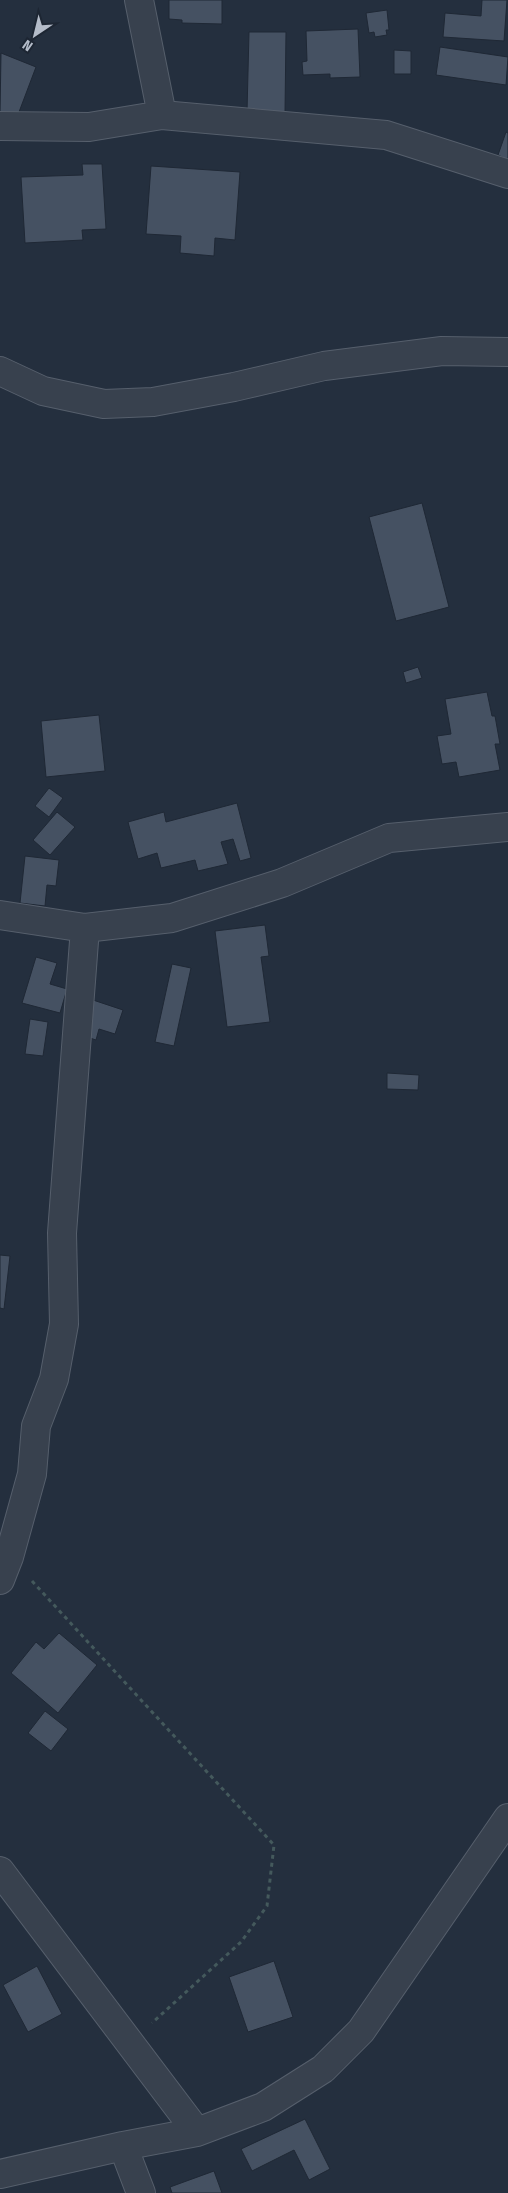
<svg xmlns="http://www.w3.org/2000/svg" width="508" height="2193" viewBox="0 0 508 2193" font-family="'Fira Sans Condensed',sans-serif">
<style>
.building{fill:#455162;stroke:#1f2835}
.lines{fill:none;stroke-linecap:round;stroke-linejoin:round}
.minor-casing{stroke:#565f6c;stroke-width:30}
.path{stroke:#44595c;stroke-width:3;stroke-dasharray:4 4;stroke-linecap:butt}
.minor{stroke:#38414e;stroke-width:28}
</style>
<rect width="100%" height="100%" fill="#242f3e"/>
<!-- building -->
<path class="building" d="M169,0H222V24L182,23V20L169,19Z
M482,0H507L504,41L443,37L445,13L481,16Z
M387,10L389,30H386L387,35L375,37L374,32L369,33L366,13Z
M358,29L360,77L330,78V74L303,75L302,62L307,61L306,31Z
M249,32H286L285,112H247Z
M440,47L508,57L506,85L436,75Z
M394,50L411,51V74H394Z
M1,53L36,67L16,120L0,113Z
M506,132L508,133V160L498,155Z
M82,164H102L106,229L82,230L83,240L25,243L21,177L83,175Z
M151,166L240,172L235,240L215,238L214,256L180,253L181,236L146,234Z
M422,503L449,607L396,621L369,517Z
M418,667L422,678L406,683L403,672Z
M487,692L492,716H495L500,744H495L500,770L459,777L456,762L442,764L437,736L451,734L445,699Z
M99,715L105,771L46,777L41,721Z
M49,788L63,798L49,817L35,806Z
M237,803L251,858L240,861L233,839L221,842L228,864L198,871L195,860L161,868L157,853L138,859L128,822L164,812L166,822Z
M57,812L75,827L50,855L33,840Z
M25,856L59,860L56,886L47,885L45,906L20,903Z
M265,925L269,956L261,957L270,1022L227,1027L215,931Z
M36,957L57,963L50,984L67,989L60,1013L22,1003Z
M172,964L191,968L174,1046L155,1042Z
M87,998L123,1010L115,1034L99,1029L96,1040L84,1036Z
M30,1019L48,1022L43,1056L25,1054Z
M387,1073L419,1075L418,1090L387,1089Z
M0,1255L10,1256L4,1309L0,1308Z
M59,1633L97,1665L58,1713L11,1673L36,1642L44,1649Z
M45,1711L68,1729L51,1751L28,1733Z
M274,1961L293,2017L248,2032L229,1977Z
M37,1966L62,2014L28,2032L3,1985Z
M305,2119L330,2169L309,2180L294,2150L252,2171L241,2149Z
M214,2171L222,2193H172L170,2187Z"/>
<g class="lines">
<!-- minor casing -->
<g class="minor-casing">
<path id="minor" d="M139,0L162,115
M0,126L89,127L162,115L386,135L508,174
M0,371L43,391L104,404L153,402L234,387L324,366L442,351L508,352
M0,915L85,928L172,918L282,883L389,838L508,827
M0,1580L9,1557L32,1474L36,1426L54,1379L64,1324L62,1233L85,928
M0,1871L197,2132
M123,2146L141,2193
M0,2174L123,2146L197,2132L263,2107L323,2069L361,2031L508,1818"/>
</g>
<!-- path -->
<path class="path" d="M32,1581L274,1845L267,1906L241,1942L152,2023"/>
<!-- minor -->
<use href="#minor" class="minor"/>
</g>
<!-- north arrow -->
<g transform="translate(35 35) rotate(215)" stroke="#1d2633" stroke-width="4" paint-order="stroke">
<path d="M0-4L9 19L0 12L-9 19Z" fill="#b4bcc9"/>
<text y="-8" font-size="14" font-weight="bold" text-anchor="middle" fill="#b4bcc9">N</text>
</g>
</svg>
